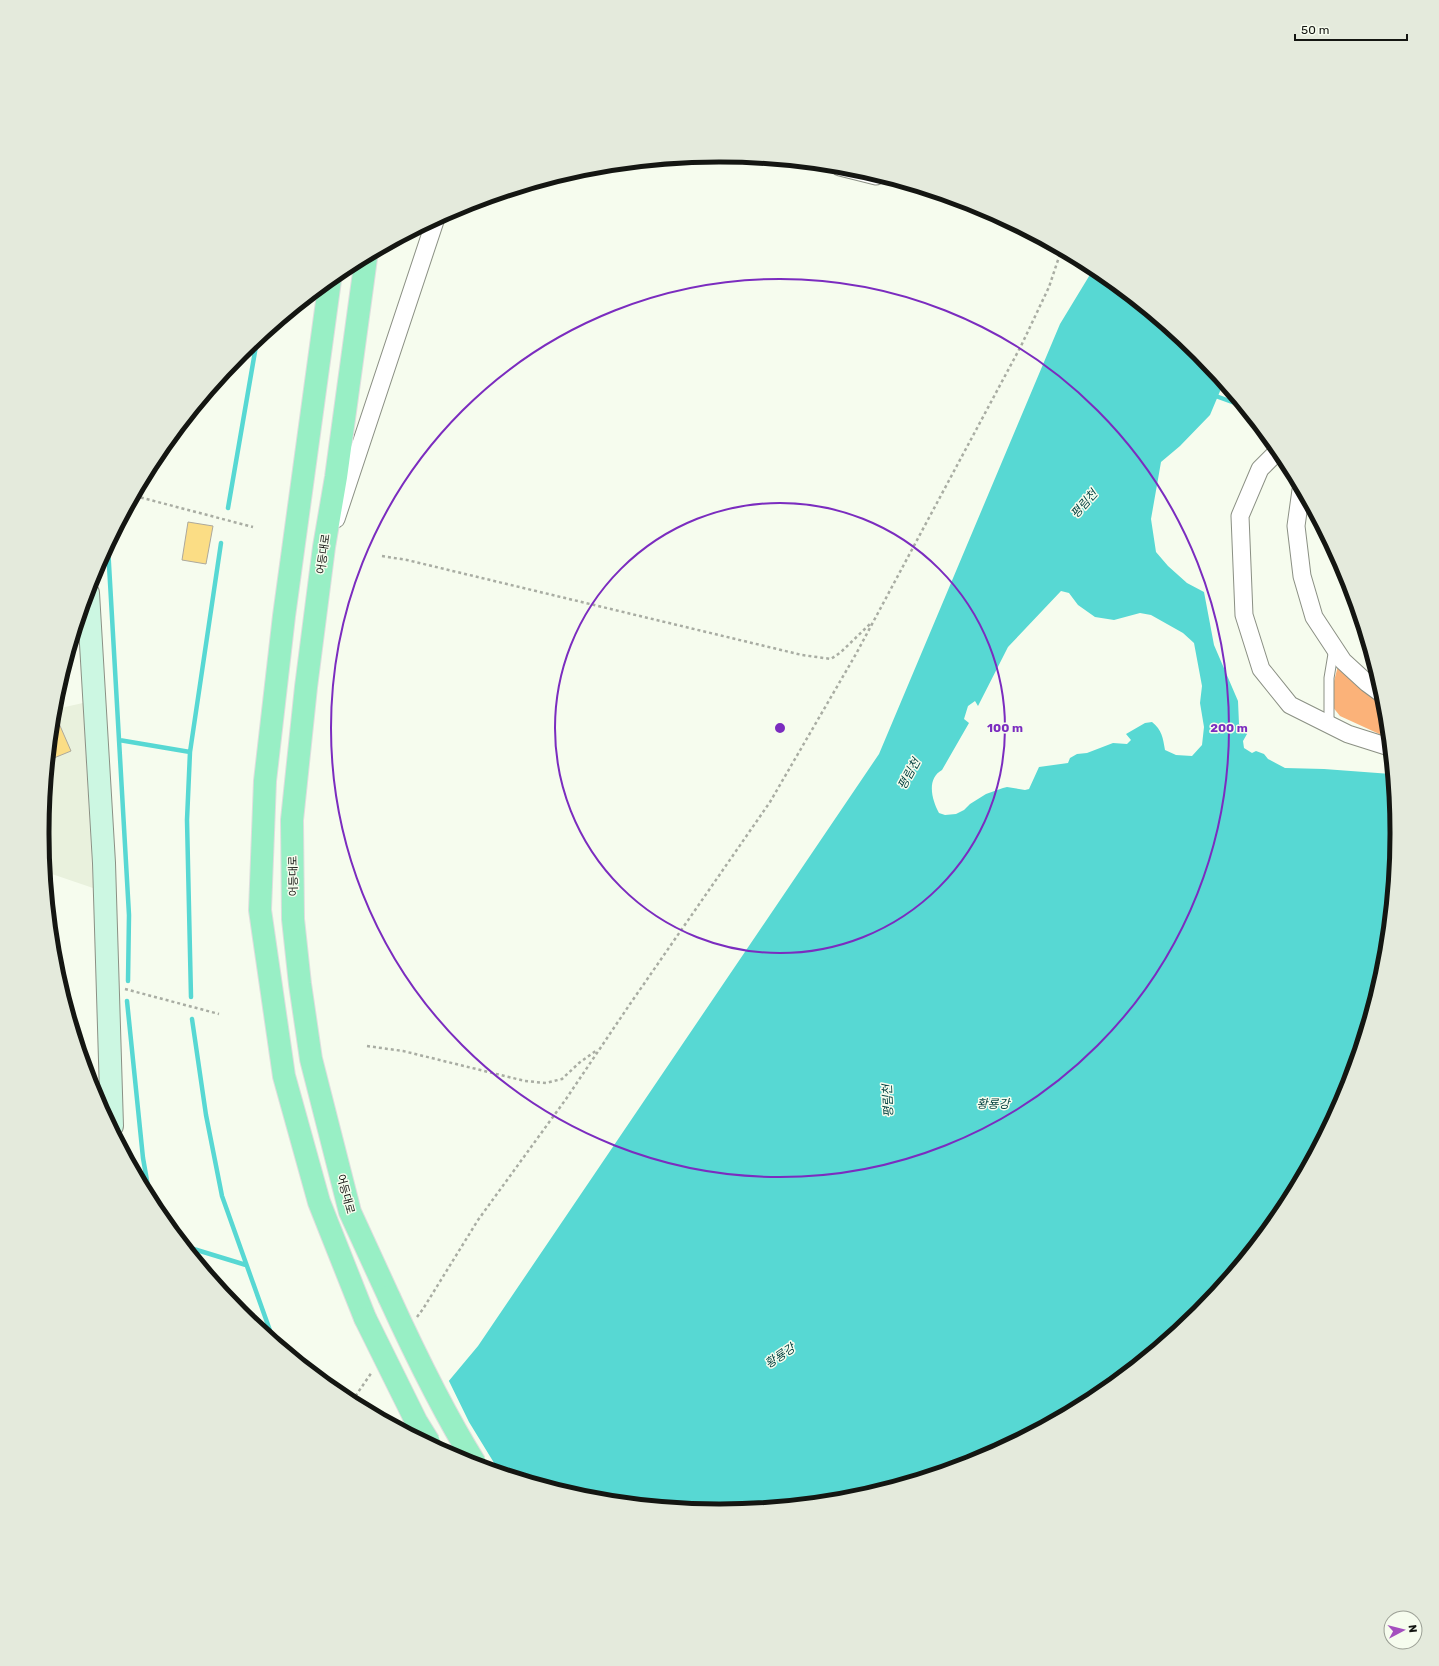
<svg xmlns="http://www.w3.org/2000/svg" width="1439" height="1666" viewBox="0 0 1439 1666" font-family="Rubik,'Noto Sans KR',sans-serif">
<style>
.built{fill:#e9f1dd}
.forest{fill:#fbb279}
.water{fill:#57d8d3;fill-rule:evenodd}
.pier{fill:#f6fcee}
.lines{fill:none;stroke-linecap:round;stroke-linejoin:round}
.stream{stroke:#57d8d3;stroke-width:4.5}
.building{fill:#fbdd85;stroke:#ada99c}
.service-casing{stroke:#8b9084;stroke-width:11}
.minor-casing{stroke:#8b9084;stroke-width:19}
.secondary-casing{stroke:#8b9084;stroke-width:24}
.primary-casing{stroke:#dedede;stroke-width:24}
.path{stroke:#a9ada3;stroke-width:2.5;stroke-dasharray:3 3;stroke-linecap:butt}
.service{stroke:#fff;stroke-width:9}
.minor{stroke:#fff;stroke-width:17}
.secondary{stroke:#ccf7e2;stroke-width:22}
.primary{stroke:#98efc5;stroke-width:22}
.primary-bridge-casing{stroke:#dedede;stroke-width:24;stroke-linecap:butt}
.primary-bridge{stroke:#98efc5;stroke-width:22}
.ring{fill:none;stroke:#7b2cbf;stroke-width:2}
.labels{text-anchor:middle;stroke-width:3;stroke-linejoin:round;paint-order:stroke}
.street-label{font-size:11px;fill:#141612;stroke:#f6fcee}
.water-label{font-size:12px;font-style:italic;fill:#064342;stroke:#f6fcee}
.rim{fill:none;stroke:#141612;stroke-width:5}
.centre{fill:#7b2cbf;stroke:#f6fcee;stroke-width:2}
.ring-label{font-size:12px;text-anchor:middle;font-weight:bold;fill:#7b2cbf;stroke:#f6fcee;stroke-width:3;stroke-linejoin:round;paint-order:stroke}
</style>
<rect width="100%" height="100%" fill="#f6fcee"/>
<!-- built -->
<path class="built" d="M83,703L93,888L46,872L42,833L54,712L65,707Z"/>
<!-- forest -->
<path class="forest" d="M1338,666L1360,686L1384,704L1388,738L1340,716L1332,706L1334,681Z"/>
<!-- water -->
<path class="water" d="M1094,268L1199,354L1223,384L1210,415L1180,446L1161,462L1151,519L1156,552L1168,566L1187,583L1204,592L1214,645L1238,701L1239,724L1247,734L1243,741L1244,748L1252,753L1256,751L1264,754L1268,759L1285,768L1324,769L1391,774L1397,833L1384,965L1345,1092L1283,1210L1198,1312L1096,1396L979,1459L851,1498L719,1510L587,1497L460,1459L407,1431L478,1346L879,754L1060,324ZM1061,591L1069,593L1078,605L1095,617L1114,620L1140,613L1151,615L1183,633L1194,643L1202,686L1200,703L1204,727L1202,745L1192,756L1176,755L1165,750C1163,738 1162,730 1152,722L1145,723L1126,734L1131,740L1127,744L1113,743L1087,753L1077,754L1070,758L1068,763L1039,767L1029,789L1025,790L1007,787L1003,788L986,794L970,804L964,810L956,814L945,815L939,813C932,800 926,779 942,770L969,723L964,719L968,706L975,701L978,706L1008,647Z"/>
<!-- pier -->
<path class="pier" d="M448,1379L469,1422L499,1471L460,1459L406,1430Z"/>
<g class="lines">
<!-- stream -->
<path class="stream" d="M1213,395L1235,403L1237,400
M228,508L257,340
M108,547L129,915L128,981
M119,740L190,752
M191,997L187,820L190,752L221,543
M127,1001L143,1158L150,1198
M192,1019L206,1115L222,1196L273,1339
M187,1247L246,1265"/>
</g>
<!-- building -->
<path class="building" d="M188,522L213,526L206,564L182,560Z
M54,712L71,751L49,760Z"/>
<g class="lines">
<!-- service casing -->
<g class="service-casing">
<path id="service" d="M1329,724V678L1334,648"/>
</g>
<!-- minor casing -->
<g class="minor-casing">
<path id="minor" d="M840,167L876,176
M1278,451L1260,469L1240,516L1244,615L1261,669L1290,705L1348,734L1389,747
M1301,490L1296,526L1302,576L1314,617L1343,661L1367,683L1382,694
M336,519L435,221"/>
</g>
<!-- secondary casing -->
<g class="secondary-casing">
<path id="secondary" d="M88,593L104,863L112,1126"/>
</g>
<!-- primary casing -->
<g class="primary-casing">
<path id="primary" d="M366,258L336,477L324,547L306,687L292,820L293,919L300,984L311,1059L350,1212L389,1297
M330,280L284,616L265,781L260,910L284,1076L319,1202L365,1318"/>
</g>
<!-- path -->
<path class="path" d="M135,496L253,527
M382,556L407,560L802,655L831,659L841,652L870,624
M125,989L219,1014
M367,1046L403,1051L525,1081L546,1083L562,1079L579,1063L597,1050
M417,1317L423,1309L478,1220L566,1099L630,1004L770,802L856,654L1021,346L1049,287L1061,251
M352,1401L372,1372"/>
<!-- service -->
<use href="#service" class="service"/>
<!-- minor -->
<use href="#minor" class="minor"/>
<!-- secondary -->
<use href="#secondary" class="secondary"/>
<!-- primary -->
<use href="#primary" class="primary"/>
<!-- primary-bridge casing -->
<g class="primary-bridge-casing">
<path id="primary-bridge" d="M389,1297C415,1354 442,1410 475,1463
M365,1318L416,1421L429,1442"/>
</g>
<!-- primary-bridge -->
<use href="#primary-bridge" class="primary-bridge"/>
</g>
<!-- distance rings -->
<g class="ring">
<circle cx="780" cy="728" r="225"/>
<circle cx="780" cy="728" r="449"/>
</g>
<g class="labels">
<!-- street labels -->
<g class="street-label">
<text transform="translate(323 554) rotate(-82)" y="4">어등대로</text>
<text transform="translate(293 876) rotate(-91)" y="4">어등대로</text>
<text transform="translate(346 1194) rotate(75)" y="4">어등대로</text>
</g>
<!-- water labels -->
<g class="water-label">
<text transform="translate(1084 504) rotate(-49)" y="4">평림천</text>
<text transform="translate(909 774) rotate(-61)" y="4">평림천</text>
<text transform="translate(888 1101) rotate(-93)" y="4">평림천</text>
<text x="993" y="1108">황룡강</text>
<text transform="translate(780 1356) rotate(-34)" y="4">황룡강</text>
</g>
</g>
<!-- crop -->
<path d="M0 0H1439V1666H0ZM719 162H720A670 670 0 0 1 1390 832V834A670 670 0 0 1 720 1504H719A670 670 0 0 1 49 834V832A670 670 0 0 1 719 162Z" fill="#e4eadc" fill-rule="evenodd"/>
<path class="rim" d="M719 162H720A670 670 0 0 1 1390 832V834A670 670 0 0 1 720 1504H719A670 670 0 0 1 49 834V832A670 670 0 0 1 719 162Z"/>
<circle cx="780" cy="728" r="6" class="centre"/>
<g class="ring-label">
<text x="1005" y="732">100 m</text>
<text x="1229" y="732">200 m</text>
</g>
<!-- north arrow -->
<g transform="translate(1403 1630) rotate(83)"><circle r="19" fill="#f6fcee" stroke="#9ca096"/>
<path d="M0-3L7 15L0 10L-7 15Z" fill="#a44fbe"/>
<text y="-6" font-size="11" font-weight="bold" text-anchor="middle" fill="#141612">N</text>
</g>
<!-- scale -->
<path d="M1295 34v6h112v-6" fill="none" stroke="#141612" stroke-width="2"/>
<text x="1301" y="34" font-size="12" fill="#141612" stroke="#f6fcee" stroke-width="3" paint-order="stroke">50 m</text>
</svg>
